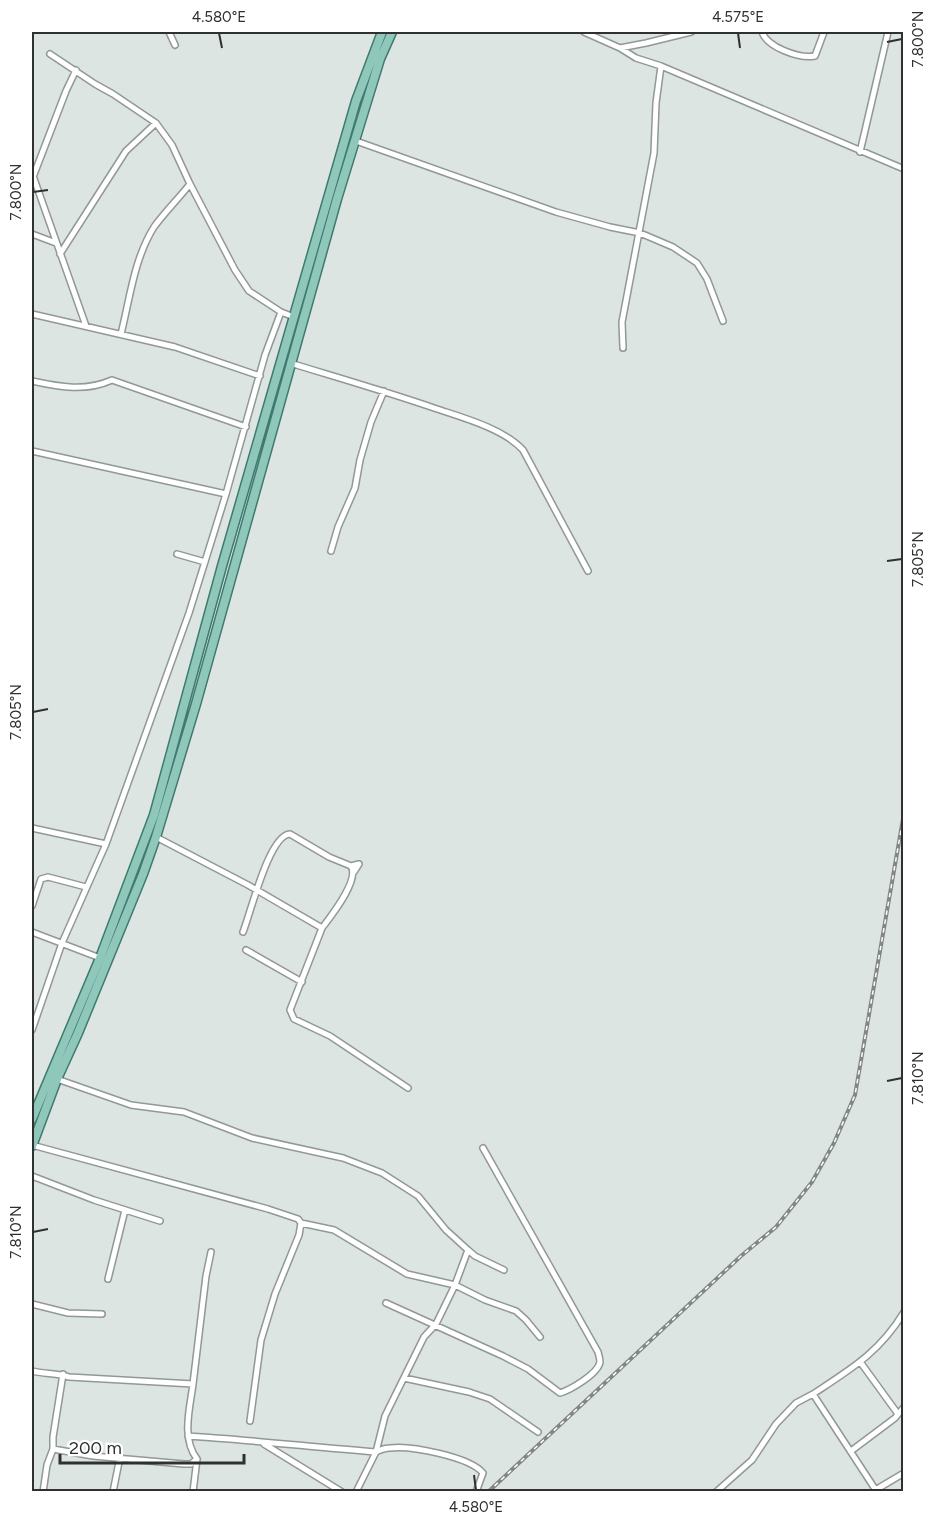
<svg xmlns="http://www.w3.org/2000/svg" width="935" height="1523" viewBox="0 0 935 1523" font-family="Figtree,sans-serif">
<style>
.lines{fill:none;stroke-linecap:round;stroke-linejoin:round}
.minor-casing{stroke:#919896;stroke-width:8}
.primary-casing{stroke:#3e7a6d;stroke-width:11}
.minor{stroke:#fff;stroke-width:5}
.primary{stroke:#90c7bb;stroke-width:8}
.rail-casing{stroke:#828786;stroke-width:4}
.rail{stroke:#fff;stroke-width:1.5;stroke-dasharray:4.5;stroke-linecap:butt}
.ticks{fill:none;stroke:#2e3130;stroke-width:2}
.neatline{fill:none;stroke:#2e3130;stroke-width:2}
.ticks-label{font-size:15px;text-anchor:middle;fill:#2e3130}
</style>
<rect width="100%" height="100%" fill="#dde5e3"/>
<g class="lines">
<!-- minor casing -->
<g class="minor-casing">
<path id="minor" d="M169,32L175,45
M584,32L620,48L636,58L661,66L904,169
M762,32C767,47 799,59 815,56L824,32
M620,48L646,43L691,32
M50,54L95,84L113,94L156,123L172,145L190,184L235,270L249,291L281,312L294,317
M356,141L556,212L610,227L640,233L673,247L697,263L707,279L723,321
M860,152L888,32
M32,173L86,326
M33,177L66,91L76,70
M32,234L56,243
M60,254L126,151L156,123
M32,314L175,347L260,376
M121,334C130,298 134,259 154,227C164,213 179,198 190,184
M623,348L622,322L654,153L656,103L661,66
M290,363C339,378 388,392 437,409C464,418 504,429 523,450L588,571
M32,381C60,387 85,392 112,380L246,427
M32,451L226,494
M331,551L338,527L355,488L360,460L371,422L384,391
M177,554L205,562
M32,828L106,844
M156,837L248,885L322,928L290,1010L294,1019L330,1036L408,1088
M351,866L359,864L354,872
M32,906L41,879L48,877L86,887
M32,932L100,958
M243,932C251,912 269,835 290,834L329,857L351,866C360,880 331,916 322,928
M246,950L302,982
M32,1030L62,943L106,844L189,613L226,494L265,355L281,312
M57,1079L131,1105L184,1112L252,1138L343,1158L382,1173L418,1196L446,1230L468,1250L455,1285L436,1324L424,1337L385,1416L376,1452L356,1492
M32,1145L268,1209L298,1219L301,1223L299,1235L275,1294L261,1340L250,1421
M32,1176L94,1200L160,1221
M301,1223L334,1230L407,1274L455,1285L485,1300L516,1311L526,1320L540,1337
M468,1250L475,1256L504,1270
M108,1279L125,1210
M386,1303L503,1356L528,1369L560,1393C570,1390 598,1374 600,1362C600,1359 599,1356 598,1352L483,1148
M32,1304L68,1313L102,1314
M861,1363L898,1414
M32,1371C43,1374 60,1373 69,1377L193,1384C190,1408 181,1438 197,1459L193,1492
M63,1374L53,1437V1449L93,1456L184,1464H191L197,1459
M404,1378L469,1392L490,1399L538,1432
M193,1384L206,1276L211,1252
M188,1436C251,1440 313,1447 376,1452C380,1450 385,1448 390,1448C410,1445 470,1457 483,1473L476,1492
M264,1444L342,1492
M851,1451L895,1418L904,1407
M877,1489L904,1473
M43,1492L47,1465L53,1449
M113,1492L120,1457
M716,1492L752,1460L776,1424L796,1403L813,1394
M877,1492L813,1394C851,1369 880,1352 904,1312"/>
</g>
<!-- primary casing -->
<g class="primary-casing">
<path id="primary" d="M32,1119L100,958L154,815L222,566L356,101L382,32
M32,1146L57,1079L78,1033L143,874L156,837L196,704L337,199L380,59L392,32"/>
</g>
<!-- minor -->
<use href="#minor" class="minor"/>
<!-- primary -->
<use href="#primary" class="primary"/>
<!-- rail casing -->
<g class="rail-casing">
<path id="rail" d="M488,1492L741,1256L776,1227L812,1182L834,1143L855,1095L904,813"/>
</g>
<!-- rail -->
<use href="#rail" class="rail"/>
</g>
<!-- ticks -->
<path class="ticks" d="M219,33L222,48M738,33L740,48M887,42L902,39M33,192L48,190M887,561L902,559M33,712L48,709M887,1081L902,1078M33,1232L48,1229M474,1475L476,1490"/>
<!-- border -->
<rect width="935" height="1523" fill="none" stroke="#ffffff" stroke-width="66"/>
<!-- scale -->
<path d="M60 1454v9h184v-9" fill="none" stroke="#2e3130" stroke-width="3"/>
<text x="69" y="1454" font-size="18" fill="#2e3130" stroke="#ffffff" stroke-width="4.5" paint-order="stroke">200 m</text>
<rect x="33" y="33" width="869" height="1457" class="neatline"/>
<g class="ticks-label">
<text x="219" y="22">4.580°E</text>
<text x="738" y="22">4.575°E</text>
<text transform="translate(918 39) rotate(-90)" y="5">7.800°N</text>
<text transform="translate(16 192) rotate(-90)" y="5">7.800°N</text>
<text transform="translate(918 559) rotate(-90)" y="5">7.805°N</text>
<text transform="translate(16 712) rotate(-90)" y="5">7.805°N</text>
<text transform="translate(918 1078) rotate(-90)" y="5">7.810°N</text>
<text transform="translate(16 1232) rotate(-90)" y="5">7.810°N</text>
<text x="476" y="1512">4.580°E</text>
</g>
</svg>
